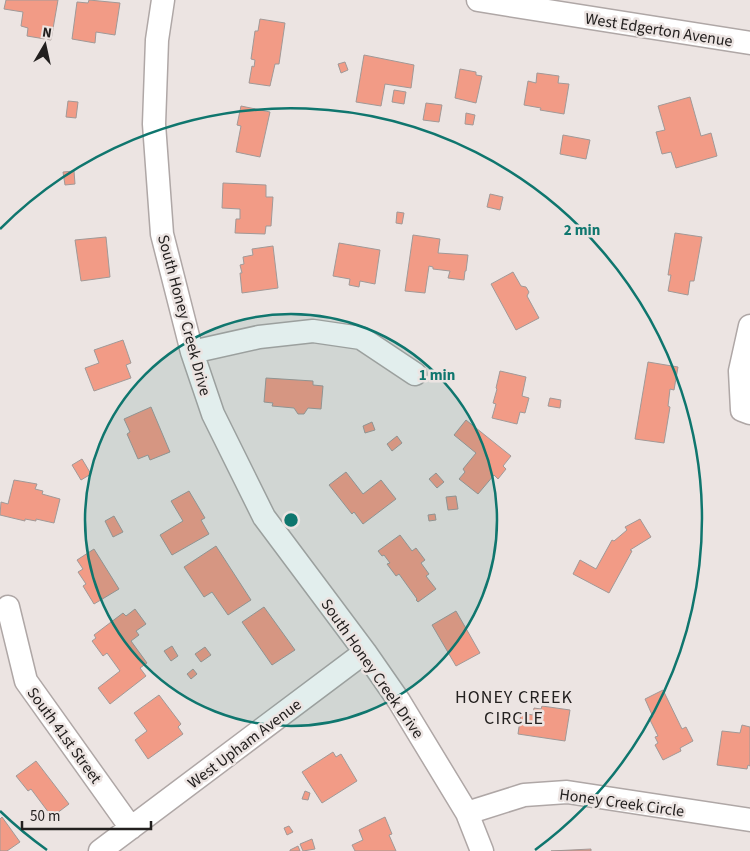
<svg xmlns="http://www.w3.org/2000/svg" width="750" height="851" viewBox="0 0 750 851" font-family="'Source Sans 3',sans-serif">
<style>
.building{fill:#f29b86;stroke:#a19997}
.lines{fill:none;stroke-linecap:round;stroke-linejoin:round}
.minor-casing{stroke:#afa7a6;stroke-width:25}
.minor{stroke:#fff;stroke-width:22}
.ring{fill:none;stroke:#0f766e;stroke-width:2.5}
.labels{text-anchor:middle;stroke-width:5;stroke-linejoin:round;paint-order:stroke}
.street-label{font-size:16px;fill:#23201f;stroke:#ece4e2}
.neighbourhood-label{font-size:18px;letter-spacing:1px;fill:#23201f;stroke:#ece4e2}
.centre{fill:#0f766e;stroke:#ece4e2;stroke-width:2.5}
.ring-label{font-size:15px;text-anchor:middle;font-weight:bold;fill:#0f766e;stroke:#ece4e2;stroke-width:5;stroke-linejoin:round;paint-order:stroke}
</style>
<rect width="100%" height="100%" fill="#ece4e2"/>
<!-- building -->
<path class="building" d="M6,0H58L51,40L27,36L28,28L21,26L23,12L4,9Z
M89,0L120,3L115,35L96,32L95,43L72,39L77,2L88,3Z
M260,19L285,23L279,64H275L270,86L249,83L252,66L254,67L255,60L251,59L255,31H258Z
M364,55L414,65L411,88L385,84L381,106L356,102Z
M345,62L348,70L341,73L338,64Z
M460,69L476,72V75L482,76L476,103L455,98Z
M537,73L559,76L558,83L569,84L564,114L540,110L541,108L524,105L528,81L536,83Z
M394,90L406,92L404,104L392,102Z
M690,97L701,136L711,133L717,156L676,168L671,152L662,154L656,132L665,130L658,106Z
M68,101L78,102L76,118L66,117Z
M426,103L442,105L439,122L423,120Z
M241,106L270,112L260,157L236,152L241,126L237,125Z
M466,113L475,115L473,125L465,124Z
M563,135L590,140L586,159L560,154Z
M74,171L75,184L65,185L63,172Z
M223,183L266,185V197H273L271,226H266L265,234L235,233L236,219H240V209L222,208Z
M490,194L503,197L500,210L487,207Z
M397,212L404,213L402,224L396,223Z
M675,233L702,237L694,281H690L688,295L668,291L671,275H668Z
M413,235L440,239L438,253L468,255L466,271H465L464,280L448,278L450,271L433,269V267L429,266L425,293L405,291Z
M106,237L110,277L81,281L75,240Z
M339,243L380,250L375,284L360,281L359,287L349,285L350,279L333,276Z
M273,246L278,288L242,293L240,273H242L240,265L244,264L243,257L253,255L252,249Z
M513,272L521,286L526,287L529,292L527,296L539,318L516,330L491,284Z
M123,340L131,363L126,365L131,378L94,391L85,368L99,363L94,350Z
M648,362L678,367L674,390L670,389L668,406L670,407L664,443L635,439Z
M500,371L526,377L522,396L529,398L525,413L520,412L517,424L492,418L496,404L493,403L497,389L496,388Z
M266,378L313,381V385L323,386L321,409L308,408L304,414H298L294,408L272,406L273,403L264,402Z
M550,398L561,400L560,408L548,406Z
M151,407L170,452L150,460L148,455L138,459L127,434L130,432L124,419Z
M466,420L511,456L503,466L506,469L498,479L494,475L478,494L459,479L465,472L463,469L476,453L454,435Z
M372,422L375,430L365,433L363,426Z
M397,436L402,443L392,451L387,444Z
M82,459L91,474L81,480L72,465Z
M346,472L363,494L381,480L396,499L363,524L354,512L352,514L329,485Z
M436,473L444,482L437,488L429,479Z
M14,480L37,484L35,489L43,491L42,494L60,499L54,523L36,519V521L25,519V521L0,515L1,502L8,504Z
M189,491L205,518L201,520L209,534L172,555L160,535L183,521L171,501Z
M456,496L458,509L448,510L446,497Z
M435,514L436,520L429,521L428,515Z
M114,516L123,532L113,537L105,521Z
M640,519L651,537L630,550L632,551L609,593L573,574L580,560L596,569L612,540L614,541L627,530L625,527Z
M400,535L412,551L416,548L425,560L421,563L429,574L426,576L436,589L418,602L416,600L417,599L399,574L396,576L387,564L390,563L384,555L382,556L378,551Z
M216,546L251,600L228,615L212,592L204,597L184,567Z
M94,549L119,589L94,604L83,586L86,584L78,572L83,569L77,560Z
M264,607L295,650L272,665L242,622Z
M135,609L146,624L136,631L139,635L131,641L147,663L140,668L146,676L110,704L98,688L120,671L107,653L103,656L92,641L96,638L94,635L123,613L126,616Z
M456,611L480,653L456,666L432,625Z
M172,646L178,656L171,661L164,651Z
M205,647L211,655L201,662L195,654Z
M193,669L197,674L191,679L187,674Z
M663,690L682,729L686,727L693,741L680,748L681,751L663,760L655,745L658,743L655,737L658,736L649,718L653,717L645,699Z
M159,695L181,724L178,727L183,734L148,759L135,740L147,731L134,713Z
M542,706L570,710L565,741L518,734L521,713L533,715L534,708L541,709Z
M742,725L750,727V766L748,765L747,769L717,765L722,731L740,733Z
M333,752L336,757L341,754L357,781L322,803L302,772Z
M36,761L69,804L52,817L31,789L28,791L16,776Z
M305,791L310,793L308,800L302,799Z
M2,817L20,842L7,851H0V819Z
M385,817L392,834L389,835L396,851H355L352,845L363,840L359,830Z
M289,826L293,832L287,835L284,828Z
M312,839L315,849L303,851L300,844Z
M298,846L300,851H290V850Z
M591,849V851H551Z"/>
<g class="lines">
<!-- minor casing -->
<g class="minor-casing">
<path id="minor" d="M163,0L157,40L154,124L162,234L192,352L213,414L264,517L365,652L399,701L467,813L482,851
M478,0L750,43
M750,326L740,371L742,410L750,413
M192,352L259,337L313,331L361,338L415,374
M8,607L26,681L131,828
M467,813L524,795L567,792L750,820
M100,851L365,652"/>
</g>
<!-- minor -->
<use href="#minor" class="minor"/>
</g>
<!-- distance rings -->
<circle cx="291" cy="520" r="206" fill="#0f766e" fill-opacity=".12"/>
<g class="ring">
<circle cx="291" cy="520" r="206"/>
<path d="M47 850A411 411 0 0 1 0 811M0 229A411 411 0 1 1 535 850"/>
</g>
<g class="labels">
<!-- street labels -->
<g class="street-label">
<text transform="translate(659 29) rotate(9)" y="6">West Edgerton Avenue</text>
<text transform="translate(185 315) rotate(75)" y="6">South Honey Creek Drive</text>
<text transform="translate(373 668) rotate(55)" y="6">South Honey Creek Drive</text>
<text transform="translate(65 735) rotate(54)" y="6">South 41st Street</text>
<text transform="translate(244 743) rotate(-37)" y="6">West Upham Avenue</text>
<text transform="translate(622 802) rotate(8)" y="6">Honey Creek Circle</text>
</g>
<!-- neighbourhood labels -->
<g class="neighbourhood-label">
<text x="514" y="703">HONEY CREEK<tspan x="514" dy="21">CIRCLE</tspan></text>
</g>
</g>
<circle cx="291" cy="520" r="8" class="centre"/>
<g class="ring-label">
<text x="582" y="235">2 min</text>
<text x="437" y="380">1 min</text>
</g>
<!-- north arrow -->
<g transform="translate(45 45) rotate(9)" stroke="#ece4e2" stroke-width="4" paint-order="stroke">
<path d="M0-4L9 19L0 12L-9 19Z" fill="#23201f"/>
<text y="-8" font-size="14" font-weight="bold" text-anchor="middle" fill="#23201f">N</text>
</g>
<!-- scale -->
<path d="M22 821v8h129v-8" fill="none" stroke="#23201f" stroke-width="2.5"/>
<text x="30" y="821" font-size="15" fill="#23201f" stroke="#ece4e2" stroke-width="4" paint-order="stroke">50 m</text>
</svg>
